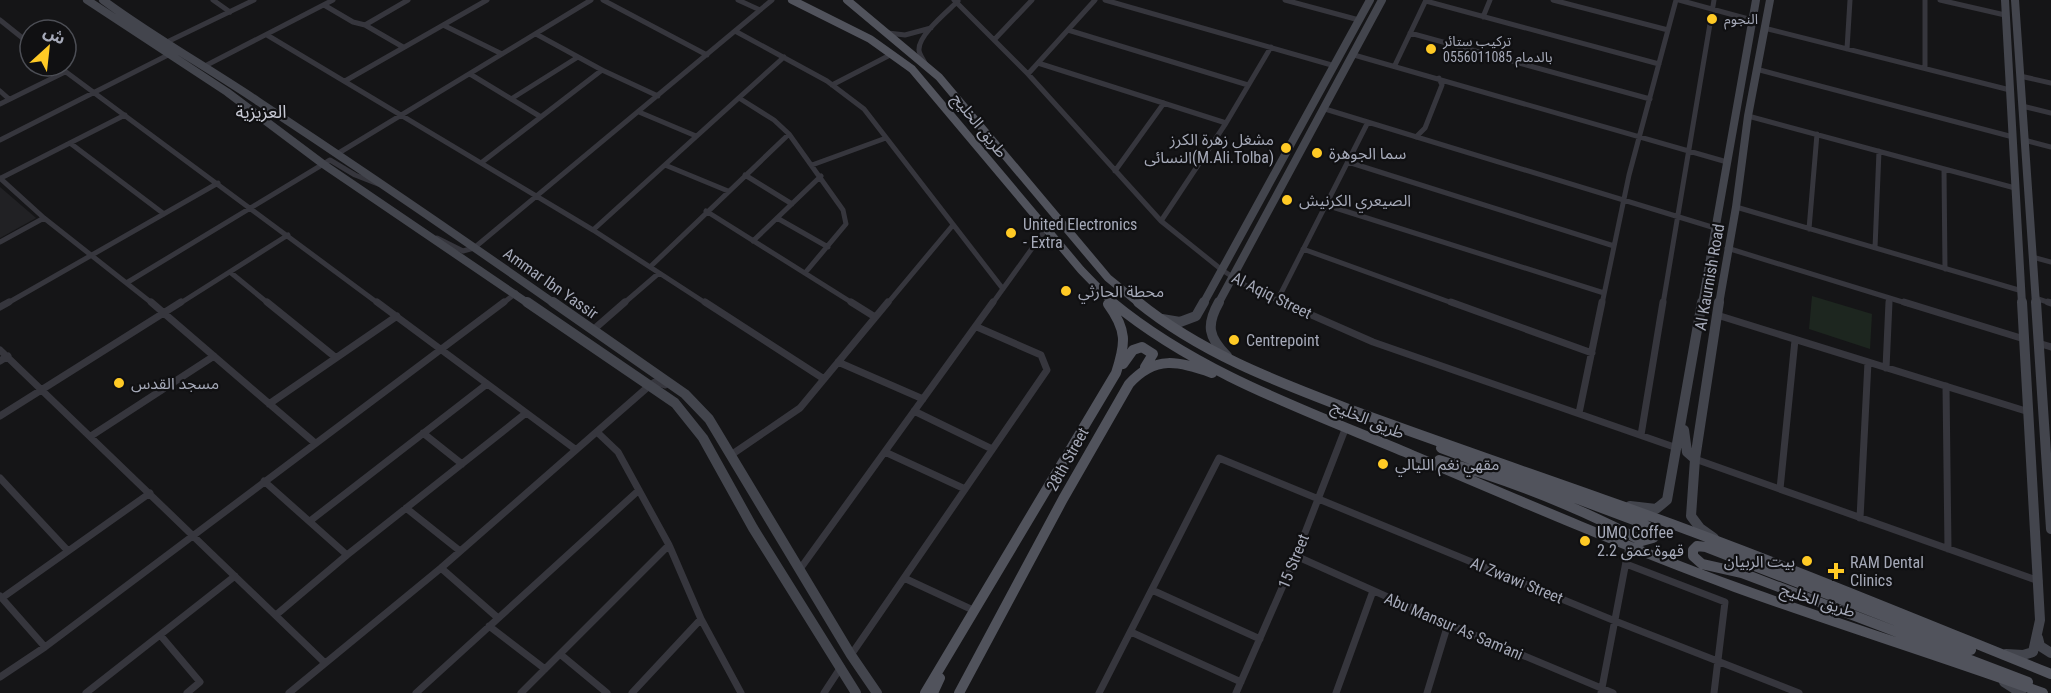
<svg xmlns="http://www.w3.org/2000/svg" width="2051" height="693" viewBox="0 0 2051 693" font-family="'Roboto Condensed','Noto Sans Arabic',sans-serif">
<style>
.built{fill:#212124}
.green{fill:#1d261f}
.lines{fill:none;stroke-linecap:round;stroke-linejoin:round}
.street-far1{stroke:#36363d;stroke-width:5}
.street{stroke:#36363d;stroke-width:7}
.secondary-far1{stroke:#43454d;stroke-width:8}
.secondary{stroke:#43454d;stroke-width:10}
.primary-far1{stroke:#51535c;stroke-width:8}
.primary{stroke:#51535c;stroke-width:10}
.poi-dot{fill:#ffca25;stroke:#101012;stroke-width:2}
.labels{text-anchor:middle;stroke-width:4.5;stroke-linejoin:round;paint-order:stroke}
.far-poi-label{font-size:14px;fill:#a6aab9;stroke:#101012;text-anchor:start}
.street-label{font-size:16px;fill:#a6aab9;stroke:#101012}
.poi-label{font-size:16px;fill:#a6aab9;stroke:#101012;text-anchor:start}
.neighbourhood-label{font-size:18px;fill:#c7c9d4;stroke:#101012}
</style>
<rect width="100%" height="100%" fill="#151517"/>
<!-- built -->
<path class="built" d="M0,187L36,218L0,238Z"/>
<!-- green -->
<path class="green" d="M1812,296L1872,314L1870,349L1809,329Z"/>
<g class="lines">
<!-- street-far1 -->
<path class="street-far1" d="M213,0L230,12
M603,0L707,55
M738,0L760,10
M954,0L1028,74L1161,221L1222,270L1250,288L1286,304
M1105,0L1335,66
M1285,0L1359,20
M1553,0L1668,30
M1679,0L1752,20
M1925,0V68
M1940,0L2005,15
M1426,1L1659,64
M324,5L353,22L365,25
M1483,17L1490,0
M0,20L30,44
M443,25L502,54
M1764,28L2010,90
M1068,30L1248,85
M735,31L827,81L864,109L1003,289
M888,33L905,35L931,28
M1410,33L1650,99
M536,34L602,70L658,96
M267,35L593,230L707,304
M994,40L1032,0
M165,43L254,0
M403,47L365,25L408,0
M1847,49L1850,0
M1354,55L1727,162
M925,63C923,59 919,54 919,50C918,35 948,11 958,1
M1038,63L1226,123
M1395,65L1426,0
M58,66L379,304
M203,67L333,0
M1756,69L2013,137
M470,74L541,117
M1028,74L1095,0
M2020,76L2051,83
M345,81L487,0
M832,85L892,54
M0,91L9,99
M739,98L774,120L789,134L843,210L846,224L805,273
M511,99L578,57
M0,104L65,72
M2022,106L2051,113
M1325,109L1715,228
M639,112L696,136
M1748,116L2015,188
M1416,137L1425,128L1442,85L1439,78
M0,140L168,55
M2024,140L2051,147
M70,143L164,214
M337,154L591,0
M1348,162L1614,246
M481,163L602,70
M665,165L728,191
M812,165L886,138
M1944,169L1945,269
M1115,171L1164,103
M745,175L792,204
M0,178L44,218L153,304
M1,178L125,115
M1326,205L1604,293
M1736,207L2022,291
M706,211L854,304
M777,218L828,247
M1161,221L1226,123L1271,47
M1809,229L1817,134
M593,230L784,57
M437,238L463,251L474,248L772,0
M753,241L821,176
M0,242L44,218
M1727,248L1909,304
M1875,248L1879,151
M1303,249L1455,304
M2032,257L2051,262
M650,267L789,134
M230,272L269,304
M128,282L330,160L355,175L378,184
M2035,298L2051,303
M1278,299L1368,122
M6,304L218,183
M179,304L288,235
M502,304L516,293
M623,304L659,273
M887,304L953,225
M992,304L1046,229
M1602,304L1629,175L1676,0
M1663,304L1714,0
M1889,304V298"/>
<!-- street -->
<path class="street" d="M151,302L315,443
M267,302L335,357
M377,302L575,449
M705,302L824,379
M851,302L875,317
M1282,302L1373,342L1677,448
M1451,302L1592,353
M1904,302L2024,339
M2048,302L2051,303
M0,307L9,302
M1717,315L2029,412
M593,330L625,302
M2038,343L2051,347
M0,350L325,663
M0,361L8,356
M838,362L923,399
M1886,368L1889,302
M1946,386L1948,549
M269,404L397,316
M914,411L992,449
M1579,413L1602,302
M0,416L181,302
M597,432L618,452L669,545L701,619L741,693
M423,433L462,464
M1641,435L1663,302
M91,436L214,356
M885,452L965,489
M731,455L800,408L888,302
M1695,459L2039,581
M0,478L68,551
M264,481L347,555
M1780,489L1795,340
M406,508L460,551
M1860,518L1868,362
M310,521L487,384
M1296,556L1448,624L1613,693
M1626,564L1725,602L1714,693
M441,568L498,618
M800,569L993,302
M904,578L975,611
M1152,590L1260,639
M0,596L45,647
M2,598L150,493
M276,615L347,555L526,413
M489,626L545,669
M1131,632L1241,682
M161,636L200,682L187,693
M560,654L607,693
M851,655L1047,370L1041,355L977,327
M0,677L45,647L504,302
M86,693L235,576
M289,693L441,568L649,386L655,382L665,385
M416,693L639,490
M521,693L669,545
M632,693L701,619
M824,693L841,667
M1099,693L1219,458L1615,621L1799,693
M1236,693L1296,556L1346,427
M1336,693L1373,591
M1427,693L1448,624
M1601,693L1629,546"/>
<!-- secondary-far1 -->
<path class="secondary-far1" d="M87,0L227,92L323,164L529,304
M103,0C153,37 207,67 259,102C359,168 457,235 555,304
M2005,0L2022,304
M2015,0L2036,304
M1203,304L1370,0
M1218,304L1382,0
M1702,304L1756,0
M1719,304L1736,207L1748,116L1770,0"/>
<!-- secondary -->
<path class="secondary" d="M527,302L675,403L703,438L753,528L856,693
M553,302L685,394L709,419L851,655L877,693
M1219,302C1206,325 1208,337 1227,356
M2036,302L2051,529
M1162,319L1180,322L1196,316L1204,302
M1684,430L1687,452L1695,459
M1630,506L1656,509L1667,500L1702,302
M1714,538L1700,528L1691,516L1695,459L1719,302
M2038,638L2040,646L2051,653
M2006,654L2023,655L2033,652L2040,620L2022,302
M2004,682L2021,693"/>
<!-- primary-far1 -->
<path class="primary-far1" d="M792,0L870,39L912,69L1081,270L1114,304
M847,0L939,77L1108,278L1140,304"/>
<!-- primary -->
<path class="primary" d="M1112,302C1198,373 1305,410 1405,452C1515,499 1624,546 1735,587C1837,624 1941,656 2043,693
M1138,302C1202,354 1278,382 1354,411C1436,441 1520,470 1602,499C1754,552 1902,614 2051,674
M1123,364L1133,350L1142,347L1153,354L1145,367
M1439,460C1509,480 1578,507 1642,541L1653,538L1652,529L1642,523L1441,448
M1971,650L1706,547L1697,546L1693,550V556L1702,564L1742,573L2028,682
M925,693L1116,373C1126,343 1127,330 1108,304
M933,693L940,678
M959,693L1063,499L1129,384C1155,355 1179,361 1212,373"/>
</g>
<!-- markers -->
<g class="poi-dot">
<circle cx="1712" cy="19" r="6"/>
<circle cx="1431" cy="49" r="6"/>
<circle cx="1286" cy="148" r="6"/>
<circle cx="1317" cy="153" r="6"/>
<circle cx="1287" cy="200" r="6"/>
<circle cx="1011" cy="233" r="6"/>
<circle cx="1066" cy="291" r="6"/>
<circle cx="1234" cy="340" r="6"/>
<circle cx="119" cy="383" r="6"/>
<circle cx="1383" cy="464" r="6"/>
<circle cx="1585" cy="541" r="6"/>
<circle cx="1807" cy="561" r="6"/>
<path d="M1833 562h6v6h6v6h-6v6h-6v-6h-6v-6h6z"/>
</g>
<g class="labels">
<!-- far-poi labels -->
<g class="far-poi-label">
<text x="1724" y="24">النجوم</text>
<text x="1443" y="46">تركيب ستائر<tspan x="1443" dy="16">بالدمام 0556011085</tspan></text>
</g>
<!-- street labels -->
<g class="street-label">
<text transform="translate(980 125) rotate(51)" y="6">طريق الخليج</text>
<text transform="translate(1709 277) rotate(-80)" y="6">Al Kaurnish Road</text>
<text transform="translate(551 283) rotate(35)" y="6">Ammar Ibn Yassir</text>
<text transform="translate(1272 295) rotate(26)" y="6">Al Aqiq Street</text>
<text transform="translate(1368 419) rotate(22)" y="6">طريق الخليج</text>
<text transform="translate(1067 459) rotate(-61)" y="6">28th Street</text>
<text transform="translate(1293 561) rotate(-68)" y="6">15 Street</text>
<text transform="translate(1517 580) rotate(22)" y="6">Al Zwawi Street</text>
<text transform="translate(1818 600) rotate(18)" y="6">طريق الخليج</text>
<text transform="translate(1454 626) rotate(23)" y="6">Abu Mansur As Sam'ani</text>
</g>
<!-- poi labels -->
<g class="poi-label">
<text x="1274" y="145" text-anchor="end">مشغل زهرة الكرز<tspan x="1274" dy="18">النسائى(M.Ali.Tolba)</tspan></text>
<text x="1329" y="159">سما الجوهرة</text>
<text x="1299" y="206">الصيعري الكرنيش</text>
<text x="1023" y="230">United Electronics<tspan x="1023" dy="18">- Extra</tspan></text>
<text x="1078" y="297">محطة الحارثي</text>
<text x="1246" y="346">Centrepoint</text>
<text x="131" y="389">مسجد القدس</text>
<text x="1395" y="470">مقهي نغم الليالي</text>
<text x="1597" y="538">UMQ Coffee<tspan x="1597" dy="18">2.2 قهوة عمق</tspan></text>
<text x="1795" y="567" text-anchor="end">بيت الربيان</text>
<text x="1850" y="568">RAM Dental<tspan x="1850" dy="18">Clinics</tspan></text>
</g>
<!-- neighbourhood labels -->
<g class="neighbourhood-label">
<text x="261" y="118">العزيزية</text>
</g>
</g>
<!-- north arrow -->
<g transform="translate(48 48) rotate(27)"><circle r="28" fill="#101012" stroke="#4c4e55" stroke-width="1.5"/>
<path d="M0-4.5L10 22L0 15L-10 22Z" fill="#ffca25"/>
<text y="-9" font-size="16" font-weight="bold" text-anchor="middle" fill="#a6aab9">ش</text>
</g>
</svg>
